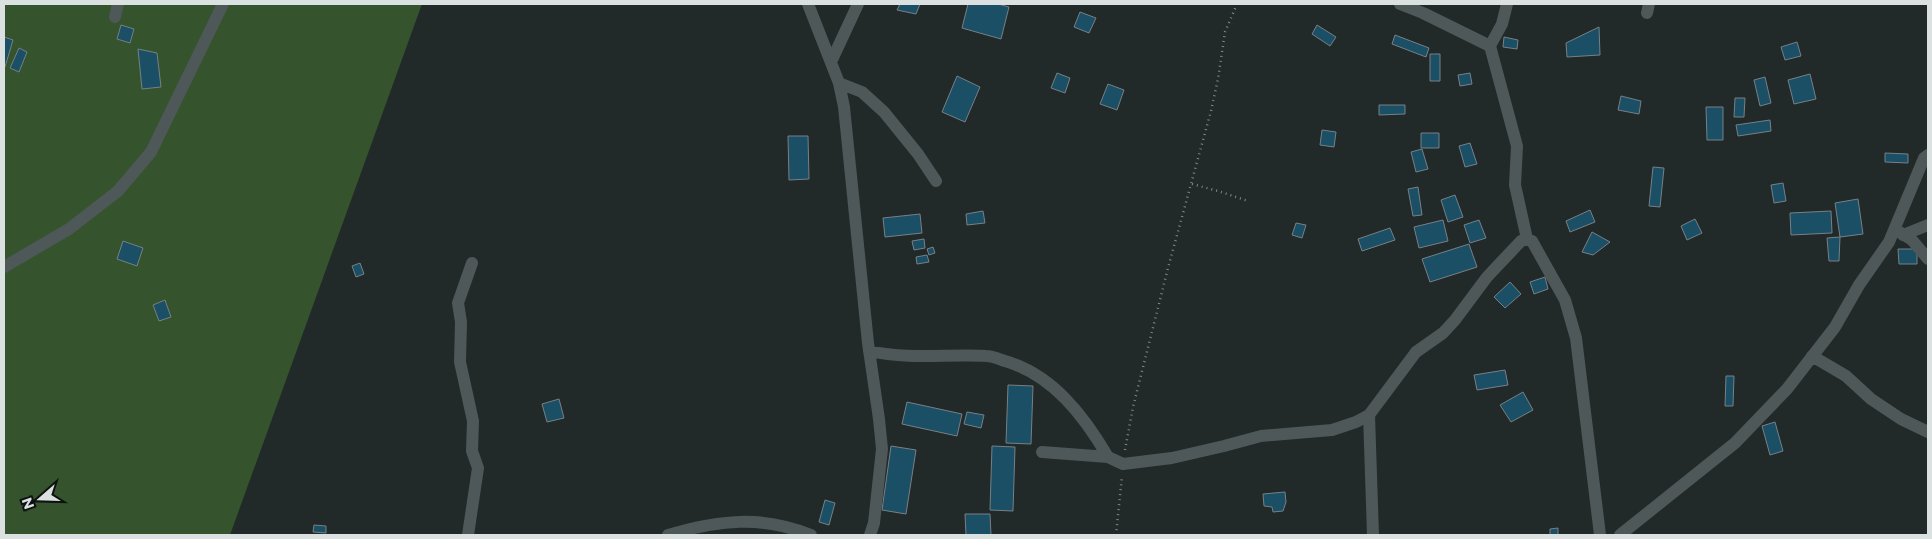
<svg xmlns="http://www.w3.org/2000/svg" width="1932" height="539" viewBox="0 0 1932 539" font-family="Montserrat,sans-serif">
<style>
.green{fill:#35532c}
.building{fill:#1b4f66;stroke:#788085}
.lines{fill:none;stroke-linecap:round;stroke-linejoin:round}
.path{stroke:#818787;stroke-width:2.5;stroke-dasharray:1 4;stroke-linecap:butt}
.minor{stroke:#4e5858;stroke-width:12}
</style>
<rect width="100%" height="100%" fill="#212929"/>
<!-- green -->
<path class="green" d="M4,4H422L230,535H4Z"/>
<!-- building -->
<path class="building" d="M900,4H920L916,14L897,10Z
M968,4H998L1009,7L1001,39L962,28Z
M1080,12L1096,18L1089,33L1074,27Z
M121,25L134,29L130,43L117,39Z
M1317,25L1336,37L1330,46L1312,34Z
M1599,27L1600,55L1567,57L1566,43Z
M1395,35L1429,48L1426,57L1392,44Z
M4,37L13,40L5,67H4Z
M1504,37L1518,40L1517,49L1503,47Z
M1797,42L1801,56L1785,60L1781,47Z
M19,48L27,52L19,72L10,68Z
M138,49L157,53L161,87L142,89Z
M1430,54H1440V81H1430Z
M1057,73L1070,78L1065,93L1051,88Z
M1470,73L1472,84L1460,86L1458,75Z
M1810,74L1816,99L1794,104L1788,80Z
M957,76L980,87L965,122L942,112Z
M1765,77L1771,103L1760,106L1754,80Z
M1108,84L1124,90L1117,110L1100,104Z
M1621,96L1641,101L1639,114L1618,110Z
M1735,98H1745L1744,117H1734Z
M1379,105H1405V114L1379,115Z
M1706,107H1723V140H1707Z
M1770,120L1771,131L1738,136L1736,125Z
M1322,130L1336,132L1334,147L1320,145Z
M1421,133H1439V148H1421Z
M788,136H808L809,179L789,180Z
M1470,143L1477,164L1465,167L1459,146Z
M1422,149L1428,169L1416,172L1411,152Z
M1885,153L1908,154V163L1885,162Z
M1653,167L1664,168L1660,207L1649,206Z
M1783,183L1786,201L1774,203L1771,185Z
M1418,187L1422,215L1413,216L1408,189Z
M1455,195L1463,217L1448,222L1441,200Z
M1858,199L1863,234L1840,237L1835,203Z
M1590,210L1595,222L1570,232L1566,221Z
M983,211L985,223L967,225L966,214Z
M1831,211L1832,233L1791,235L1790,213Z
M920,214L922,233L885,237L883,218Z
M1695,219L1702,233L1687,240L1681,226Z
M1443,220L1448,241L1419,248L1414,227Z
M1479,220L1486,238L1470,243L1464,225Z
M1296,223L1306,225L1302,238L1292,235Z
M1390,228L1395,240L1362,251L1358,239Z
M1592,232L1610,242L1593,255L1582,252Z
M1840,237L1839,261H1829L1827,238Z
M924,239L925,248L914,250L912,241Z
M123,241L143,248L137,266L117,259Z
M1469,244L1477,267L1430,282L1422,259Z
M933,247L935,253L929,255L927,249Z
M1898,249H1917V264H1899Z
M927,255L929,262L917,264L916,257Z
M360,263L364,274L356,277L352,266Z
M1545,277L1548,289L1534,294L1530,282Z
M1510,282L1521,294L1505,308L1494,297Z
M165,300L171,317L159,321L153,305Z
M1505,370L1508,385L1477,390L1474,375Z
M1726,376H1734L1733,406H1725Z
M1008,385L1033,386L1031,444L1006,443Z
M1523,392L1533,410L1511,422L1500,405Z
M559,399L564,418L547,422L542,404Z
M907,402L962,414L957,436L902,424Z
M967,412L984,415L981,428L964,424Z
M1775,422L1783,451L1770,455L1762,426Z
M891,446L916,450L906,514L882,510Z
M992,446L1015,447L1013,511L990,510Z
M1285,492L1286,502L1283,511L1273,512L1272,507L1264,506L1263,494Z
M825,500L835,503L829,525L819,522Z
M965,514H990L991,535H966Z
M314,525L326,526V533L313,532Z
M1558,528V535H1550V529Z"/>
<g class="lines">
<!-- path -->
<path class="path" d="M1192,184L1218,191L1248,201
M1125,450L1133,407L1168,268L1211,111L1218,79L1225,32L1237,4
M1116,535L1122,476"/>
<!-- minor -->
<path class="minor" d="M808,4L839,83L844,107L868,343L879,419L882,449L874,523L870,535
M1400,4L1423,13L1490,46
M1507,4L1502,24L1490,46L1517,146L1515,185L1527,239
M1647,13L1649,4
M115,17L118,4
M831,62L858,4
M839,83L862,92L884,112L918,154L936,181
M1895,229L1912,240L1928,259
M1903,235L1928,225
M4,267L69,229L118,191L151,152L223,4
M869,351C911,360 944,354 986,356C993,356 999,359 1005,361C1053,375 1084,416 1108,457
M1812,356L1846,376L1871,399L1901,419L1928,432
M1369,415L1373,535
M1042,452L1108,457L1123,464L1172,458L1224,446L1261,436L1332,430L1356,422L1369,415L1416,352L1443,333L1455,320L1487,277L1521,241L1527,239L1532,241L1565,300L1576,338L1600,535
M468,535L478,468L472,451L473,421L460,362L461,322L458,303L472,263
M668,535C718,520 762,515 811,535
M1620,535L1735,443L1787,389L1835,327L1859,285L1889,242L1924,158L1928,155"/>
</g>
<!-- border -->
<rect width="1932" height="539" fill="none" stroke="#dbe1e1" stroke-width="10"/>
<!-- north arrow -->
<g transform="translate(40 499) rotate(250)" stroke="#0d1111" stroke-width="4" paint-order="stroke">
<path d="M0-4L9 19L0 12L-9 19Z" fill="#dbe1e1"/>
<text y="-8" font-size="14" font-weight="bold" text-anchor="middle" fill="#dbe1e1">N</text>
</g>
</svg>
